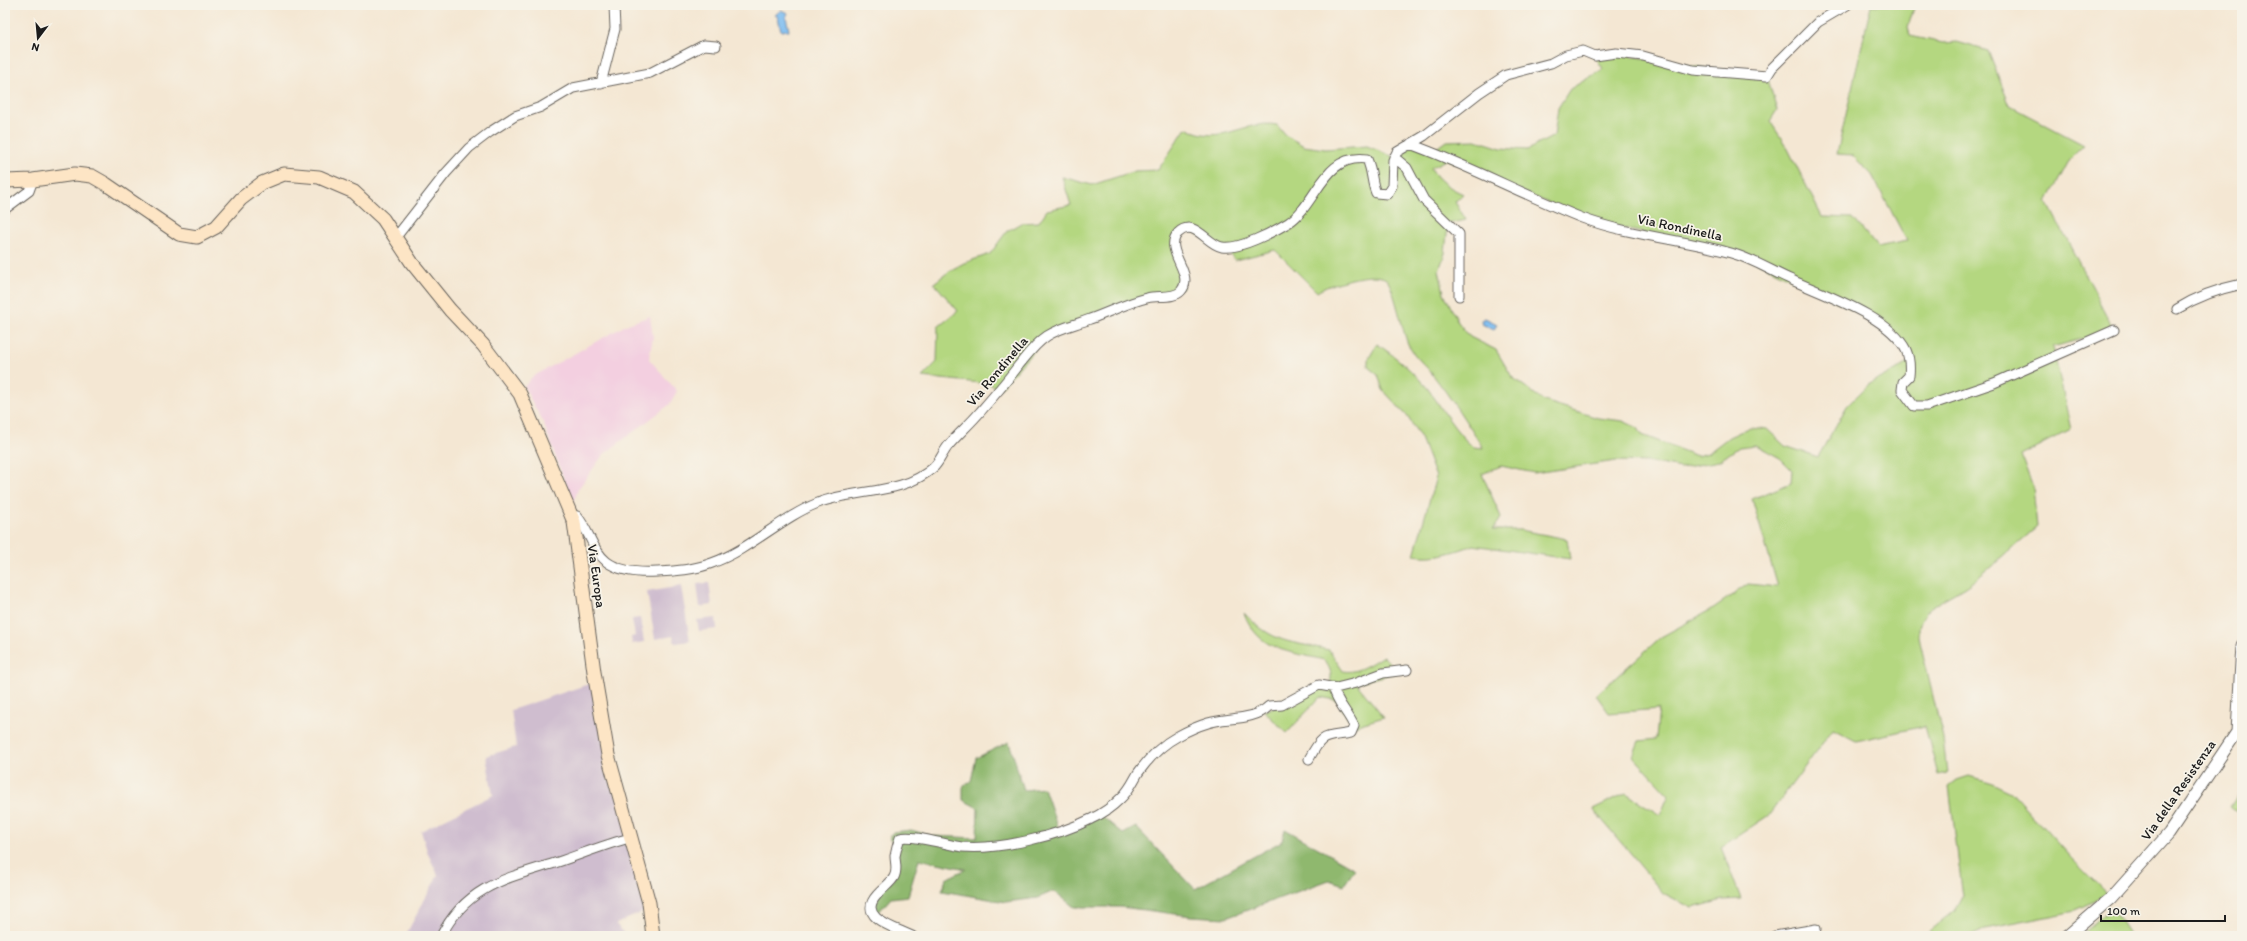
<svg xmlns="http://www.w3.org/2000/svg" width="2247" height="941" viewBox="0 0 2247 941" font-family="Itim,sans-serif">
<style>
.built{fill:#f3cfe0}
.industrial{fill:#cfbdcf}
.green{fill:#b4d780;stroke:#687a4e;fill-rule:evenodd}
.forest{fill:#8fb86e;stroke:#566a45}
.water{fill:#7cbcf1;stroke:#4c6c86}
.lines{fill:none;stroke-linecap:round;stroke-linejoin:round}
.minor-casing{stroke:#68635c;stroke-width:11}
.tertiary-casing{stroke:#68635c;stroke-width:13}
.secondary-casing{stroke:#68635c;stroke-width:15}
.minor{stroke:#fff;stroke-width:9}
.tertiary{stroke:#fff;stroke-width:11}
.secondary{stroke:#fde5c5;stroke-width:13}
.labels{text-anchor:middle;stroke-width:3.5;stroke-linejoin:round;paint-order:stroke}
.street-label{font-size:14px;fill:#1c1c1c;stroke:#f7f3e8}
</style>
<rect width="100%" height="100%" fill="#f7f3e8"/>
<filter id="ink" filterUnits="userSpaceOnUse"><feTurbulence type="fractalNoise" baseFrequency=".025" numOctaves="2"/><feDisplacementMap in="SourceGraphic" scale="8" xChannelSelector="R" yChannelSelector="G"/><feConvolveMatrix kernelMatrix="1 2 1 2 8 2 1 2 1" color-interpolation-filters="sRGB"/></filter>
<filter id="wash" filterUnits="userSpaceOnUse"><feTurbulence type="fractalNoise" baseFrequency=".012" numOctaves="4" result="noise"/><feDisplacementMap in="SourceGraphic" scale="16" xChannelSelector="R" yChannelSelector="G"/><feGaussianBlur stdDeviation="0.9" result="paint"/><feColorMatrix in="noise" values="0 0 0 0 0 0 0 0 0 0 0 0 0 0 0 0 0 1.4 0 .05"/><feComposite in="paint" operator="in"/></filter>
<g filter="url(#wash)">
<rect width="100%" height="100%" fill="#f4e7d3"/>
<!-- built -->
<path class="built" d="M650,316L653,337L649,359L677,391L669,405L603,455L578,489L573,504L543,422L524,387L532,377L628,324Z"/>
<!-- industrial -->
<path class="industrial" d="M5,355L11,358L5,376Z
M709,583L712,605L700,607L697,584Z
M681,586L690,641L675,643L673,636L655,639L647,592Z
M640,618L644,642L632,644L631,637L635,636L632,619Z
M716,618L717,629L699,631L697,620Z
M595,682L649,909L616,924L626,936H405L438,875L428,854L421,831L493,795L486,756L516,747L511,710Z"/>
<!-- green -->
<path class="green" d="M1871,5H1915L1908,27L1910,36L1943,43L1957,42L1988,51L2010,106L2084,145L2070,159L2047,202L2114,330L2053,347L2071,429L2021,455L2033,488L2037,527C2015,545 1995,565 1972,582C1958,593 1937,600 1926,613C1918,622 1918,631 1920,642L1943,738L1947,773L1938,775L1925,726L1856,741L1833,729L1769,815L1721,847L1741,899L1723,900L1692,908L1663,893L1593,809L1626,793L1660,815L1669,795L1633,756L1639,741L1656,739L1659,709L1609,713L1596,695L1661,637L1712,609L1748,584L1778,587L1752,499L1791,483L1792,470L1780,458L1756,445L1739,447L1719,461L1681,468L1649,462L1616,461L1534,473L1501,466L1482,474L1501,517L1493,530H1520L1567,539L1570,559L1473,545C1456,552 1432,559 1414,555L1436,477L1421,438L1407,416L1383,390L1378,375L1368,367V360L1377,344C1395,356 1414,372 1428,389C1443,409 1454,431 1473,447L1483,448C1467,423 1451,398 1433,375C1426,365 1413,356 1408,344C1402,330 1394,286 1386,279C1374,270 1328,284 1317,292L1275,250L1235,260L1223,247L1186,229L1175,240L1183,288L1155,296L1046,337L999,390L990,384L922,377L937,362L938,327L958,311L934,283L951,270L964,263L990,254L1007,231L1021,223L1039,222L1047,210L1071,205L1062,177L1092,185L1135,171L1158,170L1186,128C1221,147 1245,119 1277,125L1285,135L1304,146L1325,149L1367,146L1394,157L1410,144L1431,152L1446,141L1476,140L1501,148L1527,150L1554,136L1558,108L1570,89L1603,69L1595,56L1616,53L1663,62L1767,76L1777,110L1770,121L1788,149L1822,217L1853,218L1877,247L1907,241L1872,175L1852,155L1837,154ZM1447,159L1583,218L1755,261L1880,323L1905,349L1910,362L1868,385L1847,406L1818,457L1785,446L1767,429L1751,427L1729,437L1708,453L1697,456L1642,435L1638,428L1623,421L1598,418L1544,401L1512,377L1496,350L1470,337L1458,322L1444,293L1439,270L1445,253L1448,224L1466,220L1455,202L1463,194C1450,188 1438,181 1431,168Z
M1244,613C1274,644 1289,641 1329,650L1343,671C1356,674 1372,663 1383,656L1399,672L1356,683L1384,717L1354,726L1336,700L1320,697L1287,733L1264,711L1329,686C1333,675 1331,669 1324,660C1289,651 1259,652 1244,613Z
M1969,776L1992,783L2011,792L2070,857L2106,893L2088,905L2075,911L1986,929L1971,936H1923L1957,908L1963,897L1949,786L1957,780Z
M2242,789V816L2230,807Z
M2114,910L2131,936H2079L2107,912Z"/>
<!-- forest -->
<path class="forest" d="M1009,742L1024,790L1044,788L1059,831L1099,814L1123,834L1136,827L1195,889L1282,841L1285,829L1355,869L1344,885L1329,880L1226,918L1191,916L1121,907H1074L1054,891L1038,898L1006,902L942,891L946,879L966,869L919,859L908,896L891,898L875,916L871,904L894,877L898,845L889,837L893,832L911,830L932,836L977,838L978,808L963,800V787L971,781L976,758Z"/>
<!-- water -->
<path class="water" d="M781,10L788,13L786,17L789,30L781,31L778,17L775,15Z
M1485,318L1497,324L1494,330L1482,324L1481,320Z"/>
</g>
<g filter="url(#ink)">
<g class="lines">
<!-- minor casing -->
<g class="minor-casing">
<path id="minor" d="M601,83L615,29L614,5
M1410,144C1468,165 1524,195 1582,218C1630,236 1682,239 1731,253C1753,259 1771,271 1792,280C1824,295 1889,316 1906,350C1910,359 1910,367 1909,376L1903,382L1902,390L1914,406H1927L1994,383L2114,330
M1394,157L1407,168L1424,200L1459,234V296
M5,209L29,191L33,180
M396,237L446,173L469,148L490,132L515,116L541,107L573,88L650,73L704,45L716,46
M2177,309C2198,296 2218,289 2242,284
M571,515L577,516C589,530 592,550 607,562C621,572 641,573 657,572C675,571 694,570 712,563C751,549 780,518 818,503C856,488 902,496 934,467C940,461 943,452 948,446C958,434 970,424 980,412C993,397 1007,381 1019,365C1028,354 1035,344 1047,336C1061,327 1075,325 1090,319C1109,312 1127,303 1147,298C1157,295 1174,299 1181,291C1196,274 1162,250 1178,233C1194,217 1207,245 1222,247C1239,250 1273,232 1288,223C1317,205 1323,153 1367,159C1373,173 1371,181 1376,193L1387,194L1392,186L1393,160L1397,152L1424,136L1479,93L1506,75L1551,63L1566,55L1583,51L1595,56L1616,53L1643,56L1693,70L1767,76L1772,68L1818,22L1847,5
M1309,759C1323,733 1323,738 1351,733L1354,726C1347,711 1337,703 1333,687
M441,936C467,885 508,878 558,862C582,854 606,844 630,838
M912,936C896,928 856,918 877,895C882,889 891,883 894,877C898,870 895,863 895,856C896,850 898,843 900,838C913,834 946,845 962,847C999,850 1058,836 1091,819C1102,814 1113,806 1121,798C1129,791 1133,782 1138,773C1148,759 1163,744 1178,736C1187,731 1198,726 1208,723C1227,717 1254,721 1269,706L1282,705L1319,685L1336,688L1356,683L1383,673L1407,670
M1775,936L1816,929"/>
</g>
<!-- tertiary casing -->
<g class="tertiary-casing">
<path id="tertiary" d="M2067,936L2111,898L2169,833L2237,732L2242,645"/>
</g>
<!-- secondary casing -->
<g class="secondary-casing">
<path id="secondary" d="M5,181L33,180L75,174L92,176L106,184L179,234L197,237L216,227L241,199L262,183L284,174L319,177L354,192L383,219L412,263L450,310L483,345L520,394L574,522L594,672L608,755L649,903L653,936"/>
</g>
<!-- minor -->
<use href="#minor" class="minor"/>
<!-- tertiary -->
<use href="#tertiary" class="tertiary"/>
<!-- secondary -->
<use href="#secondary" class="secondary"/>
</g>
</g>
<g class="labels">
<!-- street labels -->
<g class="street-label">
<text transform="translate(1680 227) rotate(12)" y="5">Via Rondinella</text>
<text transform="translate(997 371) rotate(-50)" y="5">Via Rondinella</text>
<text transform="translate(597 576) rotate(82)" y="5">Via Europa</text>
<text transform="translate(2178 790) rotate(-55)" y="5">Via della Resistenza</text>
</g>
</g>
<!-- margin -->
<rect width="2247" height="941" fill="none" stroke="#f7f3e8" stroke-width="20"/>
<!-- north arrow -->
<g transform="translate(38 38) rotate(196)" stroke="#f7f3e8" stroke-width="3" paint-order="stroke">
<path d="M0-3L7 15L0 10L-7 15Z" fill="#1c1c1c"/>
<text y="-6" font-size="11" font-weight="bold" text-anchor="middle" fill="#1c1c1c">N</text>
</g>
<!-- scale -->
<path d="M2101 915v6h124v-6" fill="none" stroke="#1c1c1c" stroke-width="2"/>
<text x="2107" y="915" font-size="12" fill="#1c1c1c" stroke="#f7f3e8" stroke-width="3" paint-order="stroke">100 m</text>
</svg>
